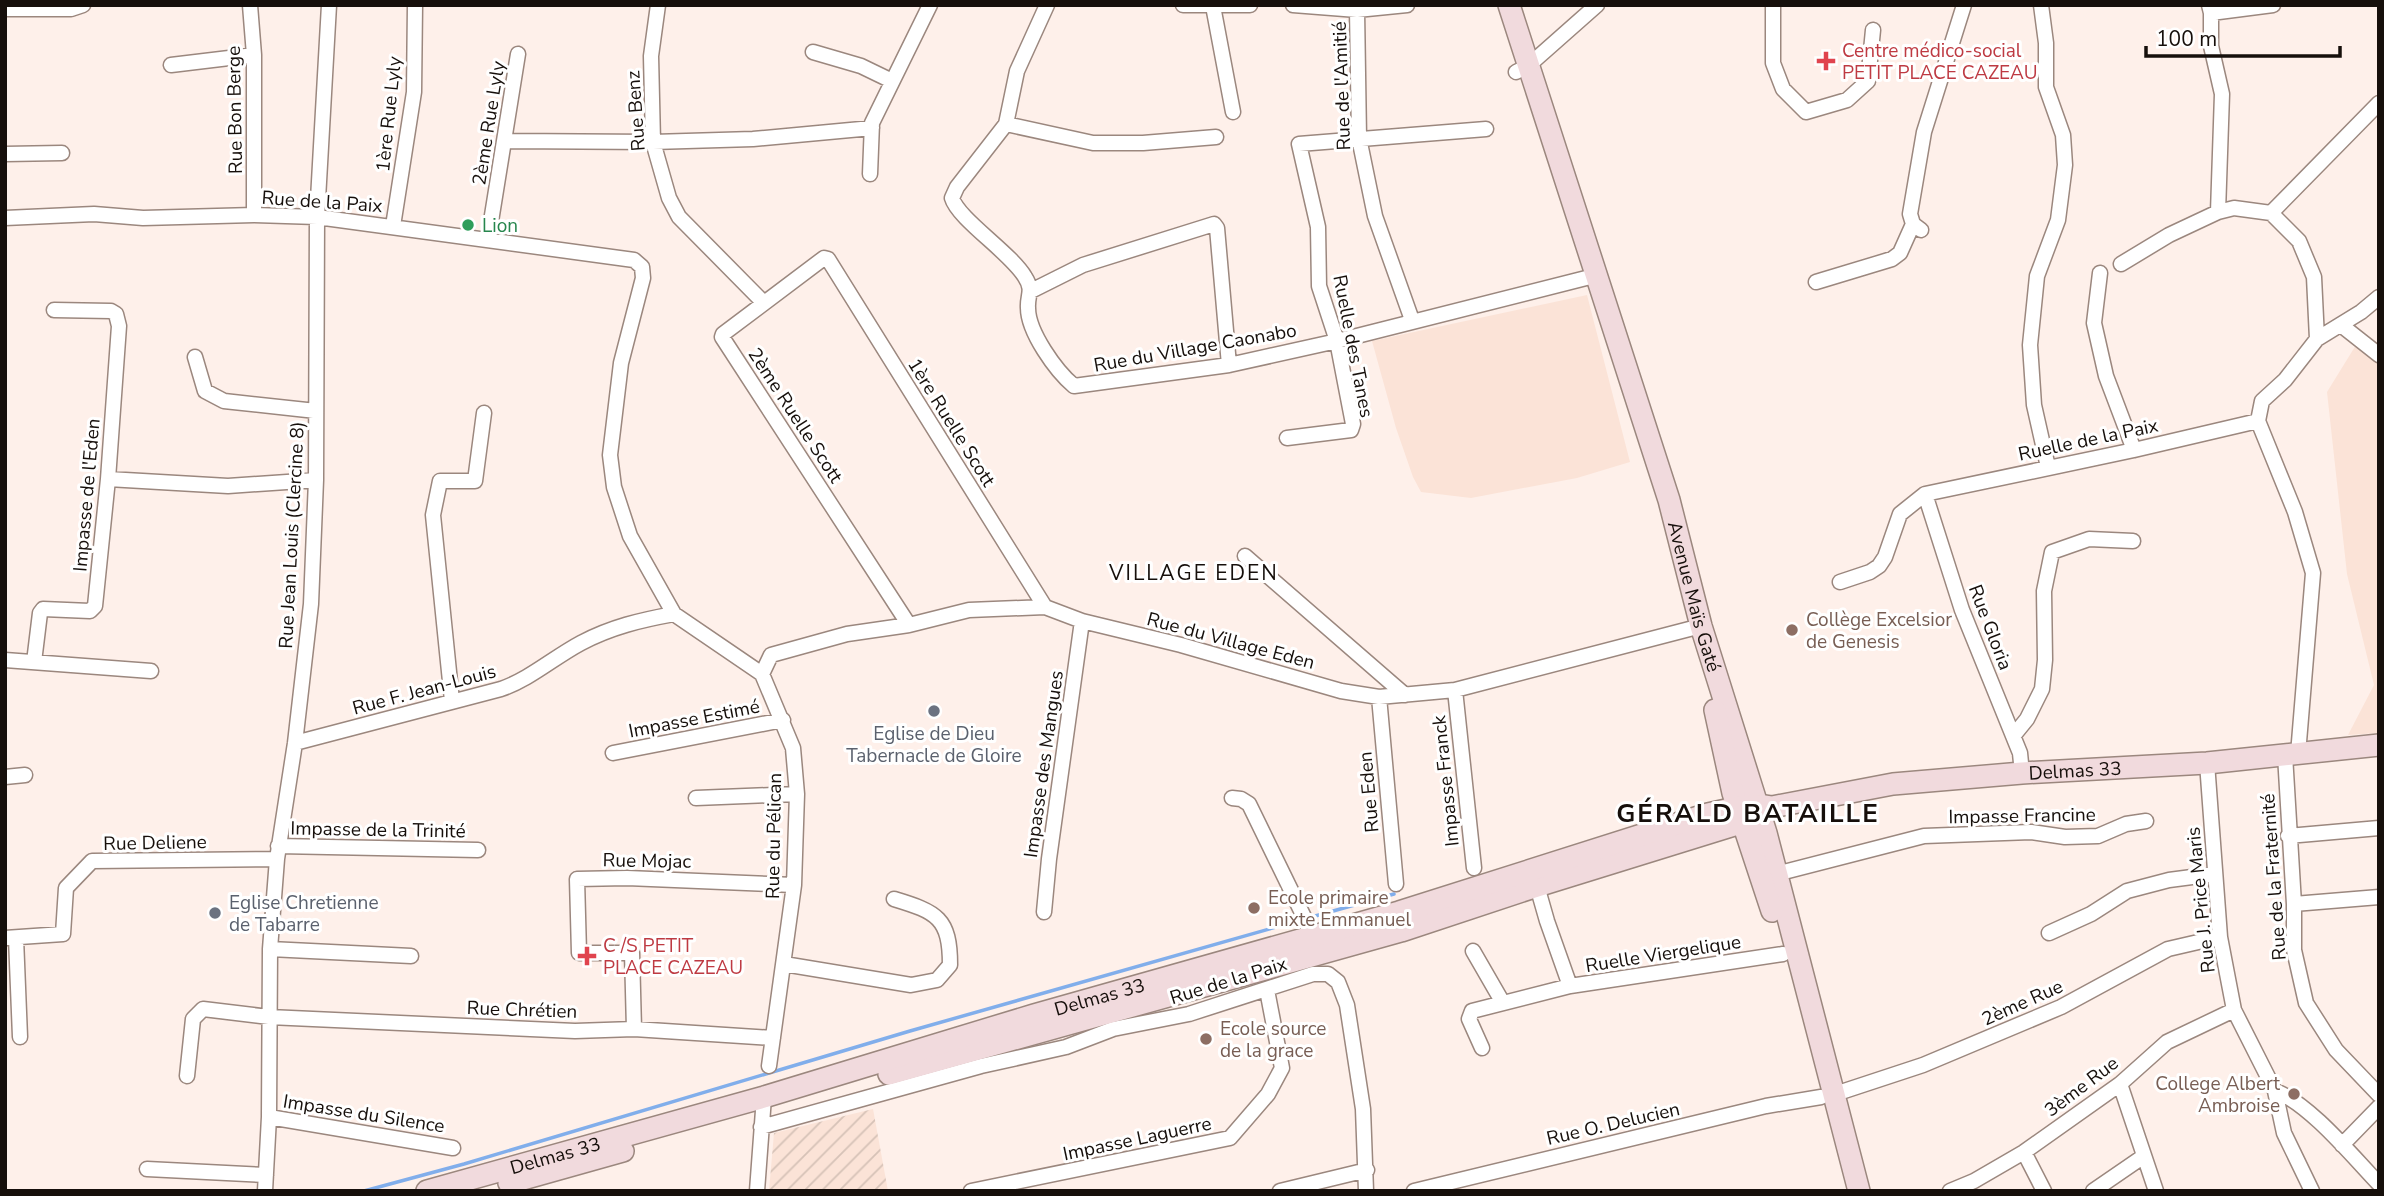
<svg xmlns="http://www.w3.org/2000/svg" width="2384" height="1196" viewBox="0 0 2384 1196" font-family="'Nunito Sans',sans-serif">
<style>
.built{fill:#fbe3d7}
.industrial{fill:url(#industrial-furrows)}
.lines{fill:none;stroke-linecap:round;stroke-linejoin:round}
.stream{stroke:#81aeeb;stroke-width:3.5}
.street-casing{stroke:#9b877e;stroke-width:17}
.secondary-casing{stroke:#9b877e;stroke-width:24}
.street{stroke:#fff;stroke-width:14}
.secondary{stroke:#f1dadd;stroke-width:21}
.health-dot{fill:#e0444e;stroke:#fff;stroke-width:2.5}
.leisure-dot{fill:#2e9e5b;stroke:#fff;stroke-width:2.5}
.education-dot{fill:#8d6e63;stroke:#fff;stroke-width:2.5}
.worship-dot{fill:#6b7280;stroke:#fff;stroke-width:2.5}
.labels{text-anchor:middle;stroke-width:6;stroke-linejoin:round;paint-order:stroke}
.health-label{font-size:19px;fill:#be3a42;stroke:#fff;text-anchor:start}
.street-label{font-size:19px;fill:#160f0b;stroke:#fff}
.leisure-label{font-size:19px;fill:#27864d;stroke:#fff;text-anchor:start}
.education-label{font-size:19px;fill:#785e54;stroke:#fff;text-anchor:start}
.worship-label{font-size:19px;fill:#5b616d;stroke:#fff}
.neighbourhood-label{font-size:21px;letter-spacing:2px;fill:#160f0b;stroke:#fff}
.district-label{font-size:26px;font-weight:bold;letter-spacing:2px;fill:#160f0b;stroke:#fff}
</style>
<defs>
<pattern id="industrial-furrows" width="10" height="10" patternUnits="userSpaceOnUse" patternTransform="scale(1.75)"><rect width="10" height="10" fill="#fbe3d7"/><path d="M-1 1l2-2M0 10L10 0M9 11l2-2" fill="none" stroke="#d6c2b7"/></pattern>
</defs>
<rect width="100%" height="100%" fill="#fef0ea"/>
<!-- built -->
<path class="built" d="M1587,295L1630,462L1577,478L1471,498L1421,492L1413,477L1396,428L1372,341Z
M2356,345L2379,361V733L2348,735L2374,685L2347,574L2327,392Z"/>
<!-- industrial -->
<path class="industrial" d="M873,1109L888,1191H769L774,1133Z"/>
<g class="lines">
<!-- stream -->
<path class="stream" d="M1308,918L1394,894
M364,1191L464,1164L910,1031L1301,920"/>
<!-- street casing -->
<g class="street-casing">
<path id="street" d="M250,5L254,55V215
M658,5L651,56L653,142L669,198L679,217L763,302
M1047,5L1017,71L1006,124L957,187L952,198C958,219 1011,253 1025,277C1034,291 1027,295 1028,308C1028,332 1056,371 1074,386L1229,365L1337,341L1598,275
M1183,5H1250
M1293,5L1357,10L1407,5
M1773,5V63L1783,89L1806,112L1847,100L1868,81L1873,30
M2041,5L2046,43V87L2063,135L2065,165L2058,220L2037,276L2030,345L2034,405L2048,467
M2209,5L2211,13V46L2222,94L2218,212L2234,208L2271,213L2299,241L2314,277L2317,339L2285,380L2262,401L2258,421
M1213,6L1233,112
M5,9H71L83,5
M1357,10L1359,138L1375,216L1412,320
M2211,13L2273,5
M813,52L861,66L892,81
M171,65L254,55
M1516,72L1528,66L1597,5
M1006,124L1093,143H1143L1216,137
M506,141L653,142L753,139L872,128
M5,154L62,153
M870,174L872,123L930,5
M2271,213L2379,103
M5,218L94,214L143,218L254,215L317,217L634,260L642,267L643,278L621,363L610,455L614,487L630,536L674,614L762,674L793,748L797,794L794,885L769,1066
M393,226L414,92L415,5
M1921,230L1913,224L1910,214L1924,132L1964,5
M488,240L518,54
M2121,264L2169,235L2218,212
M2100,273L2094,323L2106,376L2134,450
M1816,282L1892,259L1900,253L1913,224
M1031,291L1083,265L1214,224L1217,228L1229,365
M2341,325L2379,355
M2317,339L2361,312L2379,297
M195,357L205,391L224,401L316,411
M2258,421L2295,512L2313,573L2298,754
M1287,438L1351,430L1353,424L1337,341L1319,286L1318,227L1299,144L1486,129
M108,479L228,486L316,480
M1925,494L1962,610L2020,753L2022,773
M1245,556L1405,695
M1840,582L1870,572L1879,566L1885,557L1900,514L1925,494L2134,450L2258,421
M909,625L722,337L723,334L824,258L828,259L1045,607
M5,660L151,671
M34,662L40,613L43,609L90,611L95,606L108,479L119,326L116,314L111,311L54,310
M762,674L771,655L847,634L909,625L969,610L1045,607L1082,621L1181,645L1341,691L1379,697L1455,690L1701,626
M1455,690L1474,868
M1379,697L1396,884
M452,701L433,515L440,481H475L484,413
M2014,735L2027,719L2042,689L2045,660L2044,591L2052,552L2089,539L2133,541
M295,743L501,689C530,679 553,658 581,643C611,627 641,620 674,614
M613,753L783,720
M2285,755L2294,904V950L2306,1003L2336,1050L2379,1095
M2207,763L2220,937L2234,1010L2275,1091C2309,1103 2353,1157 2379,1184
M5,777L25,775
M696,798L797,794
M1232,798L1241,799L1249,804L1305,919L1311,936
M2288,836L2379,828
M278,846L478,850
M1776,874L1924,836L2031,832L2065,837L2098,836L2126,824L2146,821
M1537,886L1547,921L1570,986L1783,954
M2294,904L2379,897
M1044,912L1049,859L1082,621
M2049,933L2091,914L2127,891L2169,880L2215,874
M5,938L63,934L66,888L92,861L277,859
M16,938L20,1037
M270,949L411,956
M1473,951L1503,1003
M784,964L911,985L937,980L950,965C950,918 937,912 894,899
M634,1029L632,953H579L577,879L627,878L794,885
M1482,1048L1469,1019L1472,1011L1570,986
M187,1076L193,1019L203,1009L269,1017L575,1031L634,1029L773,1038
M2120,1084L2156,1191
M2275,1091L2284,1133L2312,1191
M1835,1094L1923,1065L2061,1007L2168,949L2220,937
M269,1117L453,1148
M761,1127L981,1066L1066,1047L1113,1029L1189,1014L1313,974H1328L1338,982L1347,1005L1363,1109L1366,1191
M2342,1145L2379,1107
M2024,1152L2044,1191
M147,1169L266,1175
M265,1191L269,1117L270,949L277,859L295,743L311,604L316,480L317,217L329,5
M757,1191L764,1097
M971,1191L1230,1138L1268,1094L1282,1068L1267,990
M1280,1191L1367,1170
M1414,1191L1766,1106L1821,1097
M1950,1191L1974,1181L2024,1152L2120,1084L2167,1042L2234,1010
M2093,1191L2144,1156"/>
</g>
<!-- secondary casing -->
<g class="secondary-casing">
<g id="secondary">
<path id="s1" d="M1509,5L1669,500L1701,626L1766,833L1859,1191"/>
<path d="M1715,710L1733,793L1772,911"/>
<path d="M889,1074L1401,931L1537,886L1760,817L1769,810"/>
<path d="M509,1183L623,1151"/>
<path id="s2" d="M427,1191L764,1097L1034,1015L1399,912L1708,814C1730,809 1750,803 1772,807L1893,784L2022,773L2207,763L2379,745"/>
</g>
</g>
<!-- street -->
<use href="#street" class="street"/>
<!-- secondary -->
<use href="#secondary" class="secondary"/>
</g>
<!-- markers -->
<g class="health-dot">
<path d="M1822.5 50.5h7v7h7v7h-7v7h-7v-7h-7v-7h7z"/>
<path d="M583.5 945.5h7v7h7v7h-7v7h-7v-7h-7v-7h7z"/>
</g>
<circle class="leisure-dot" cx="468" cy="225" r="7"/>
<g class="education-dot">
<circle cx="1792" cy="630" r="7"/>
<circle cx="1254" cy="908" r="7"/>
<circle cx="1206" cy="1039" r="7"/>
<circle cx="2294" cy="1094" r="7"/>
</g>
<g class="worship-dot">
<circle cx="934" cy="711" r="7"/>
<circle cx="215" cy="913" r="7"/>
</g>
<g class="labels">
<!-- health labels -->
<g class="health-label">
<text x="1842" y="57">Centre médico-social<tspan x="1842" dy="22">PETIT PLACE CAZEAU</tspan></text>
<text x="603" y="952">C /S PETIT<tspan x="603" dy="22">PLACE CAZEAU</tspan></text>
</g>
<!-- street labels -->
<g class="street-label">
<text transform="translate(1341 86) rotate(-92)" y="7">Rue de l'Amitié</text>
<text transform="translate(234 110) rotate(-91)" y="7">Rue Bon Berge</text>
<text transform="translate(635 111) rotate(-94)" y="7">Rue Benz</text>
<text transform="translate(388 114) rotate(-84)" y="7">1ère Rue Lyly</text>
<text transform="translate(488 123) rotate(-81)" y="7">2ème Rue Lyly</text>
<text transform="translate(322 201) rotate(4)" y="7">Rue de la Paix</text>
<text transform="translate(1354 346) rotate(79)" y="7">Ruelle des Tanes</text>
<text transform="translate(1195 347) rotate(-10)" y="7">Rue du Village Caonabo</text>
<text transform="translate(796 415) rotate(57)" y="7">2ème Ruelle Scott</text>
<text transform="translate(952 422) rotate(58)" y="7">1ère Ruelle Scott</text>
<text transform="translate(2088 439) rotate(-12)" y="7">Ruelle de la Paix</text>
<text transform="translate(86 495) rotate(-85)" y="7">Impasse de l'Eden</text>
<text transform="translate(291 535) rotate(-87)" y="7">Rue Jean Louis (Clercine 8)</text>
<text dy="7" stroke="none"><textPath href="#s1" startOffset="620">Avenue Maïs Gaté</textPath></text>
<text transform="translate(1991 627) rotate(69)" y="7">Rue Gloria</text>
<text transform="translate(1231 640) rotate(15)" y="7">Rue du Village Eden</text>
<text transform="translate(424 689) rotate(-15)" y="7">Rue F. Jean-Louis</text>
<text transform="translate(694 718) rotate(-11)" y="7">Impasse Estimé</text>
<text transform="translate(1043 764) rotate(-82)" y="7">Impasse des Mangues</text>
<text dy="7" stroke="none"><textPath href="#s2" startOffset="1706">Delmas 33</textPath></text>
<text transform="translate(1445 781) rotate(-96)" y="7">Impasse Franck</text>
<text transform="translate(1368 792) rotate(-95)" y="7">Rue Eden</text>
<text transform="translate(2022 815) rotate(-1)" y="7">Impasse Francine</text>
<text transform="translate(378 829) rotate(1)" y="7">Impasse de la Trinité</text>
<text transform="translate(773 836) rotate(-89)" y="7">Rue du Pélican</text>
<text transform="translate(155 842) rotate(-1)" y="7">Rue Deliene</text>
<text transform="translate(647 860) rotate(1)" y="7">Rue Mojac</text>
<text transform="translate(2273 877) rotate(-94)" y="7">Rue de la Fraternité</text>
<text transform="translate(2200 900) rotate(-96)" y="7">Rue J. Price Maris</text>
<text transform="translate(1663 953) rotate(-9)" y="7">Ruelle Viergelique</text>
<text transform="translate(1228 980) rotate(-17)" y="7">Rue de la Paix</text>
<text dy="7" stroke="none"><textPath href="#s2" startOffset="700">Delmas 33</textPath></text>
<text transform="translate(2022 1002) rotate(-24)" y="7">2ème Rue</text>
<text transform="translate(522 1009) rotate(2)" y="7">Rue Chrétien</text>
<text transform="translate(2081 1086) rotate(-37)" y="7">3ème Rue</text>
<text transform="translate(364 1113) rotate(9)" y="7">Impasse du Silence</text>
<text transform="translate(1613 1123) rotate(-13)" y="7">Rue O. Delucien</text>
<text transform="translate(1137 1138) rotate(-12)" y="7">Impasse Laguerre</text>
<text dy="7" stroke="none"><textPath href="#s2" startOffset="133">Delmas 33</textPath></text>
</g>
<!-- leisure labels -->
<g class="leisure-label">
<text x="482" y="232">Lion</text>
</g>
<!-- education labels -->
<g class="education-label">
<text x="1806" y="626">Collège Excelsior<tspan x="1806" dy="22">de Genesis</tspan></text>
<text x="1268" y="904">Ecole primaire<tspan x="1268" dy="22">mixte Emmanuel</tspan></text>
<text x="1220" y="1035">Ecole source<tspan x="1220" dy="22">de la grace</tspan></text>
<text x="2280" y="1090" text-anchor="end">College Albert<tspan x="2280" dy="22">Ambroise</tspan></text>
</g>
<!-- worship labels -->
<g class="worship-label">
<text x="934" y="740">Eglise de Dieu<tspan x="934" dy="22">Tabernacle de Gloire</tspan></text>
<text x="229" y="909" text-anchor="start">Eglise Chretienne<tspan x="229" dy="22">de Tabarre</tspan></text>
</g>
<!-- neighbourhood labels -->
<g class="neighbourhood-label">
<text x="1194" y="580">VILLAGE EDEN</text>
</g>
<!-- district labels -->
<g class="district-label">
<text x="1748" y="822">GÉRALD BATAILLE</text>
</g>
</g>
<!-- border -->
<rect width="2384" height="1196" fill="none" stroke="#160f0b" stroke-width="14"/>
<!-- scale -->
<path d="M2146 46v10h194v-10" fill="none" stroke="#160f0b" stroke-width="3.5"/>
<text x="2156" y="46" font-size="21" fill="#160f0b" stroke="#ffffff" stroke-width="5" paint-order="stroke">100 m</text>
</svg>
